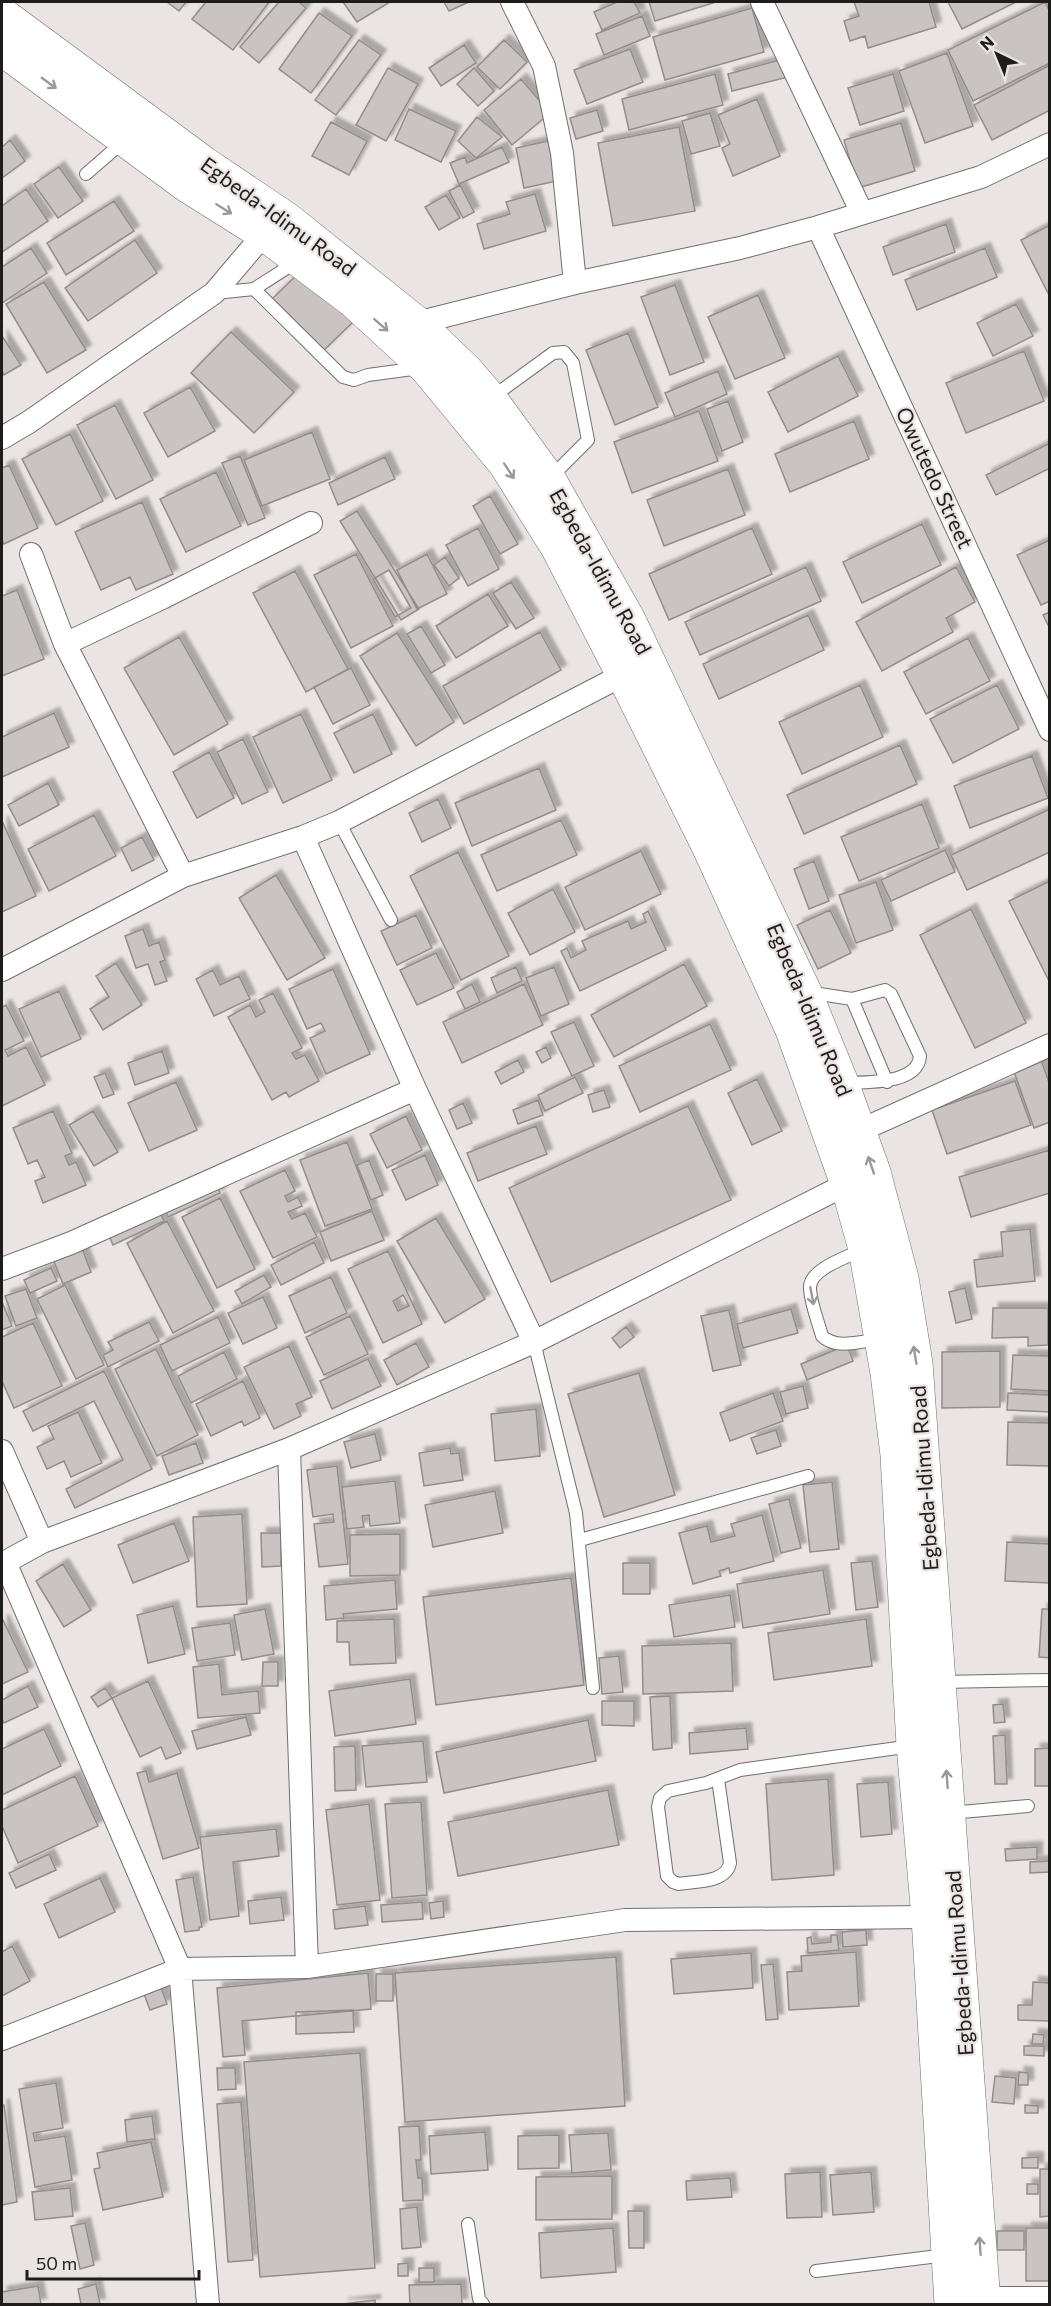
<svg xmlns="http://www.w3.org/2000/svg" width="1051" height="2306" viewBox="0 0 1051 2306" font-family="Commissioner,sans-serif">
<style>
.building{fill:#cac3c4;stroke:#938c8d;stroke-width:1.5;fill-rule:evenodd;filter:url(#shadow)}
.lines{fill:none;stroke-linecap:round;stroke-linejoin:round}
.service-casing{stroke:#746d6e;stroke-width:14}
.minor-casing{stroke:#746d6e;stroke-width:24}
.primary-casing{stroke:#746d6e;stroke-width:34}
.service{stroke:#fff;stroke-width:12}
.minor{stroke:#fff;stroke-width:22}
.primary{stroke:#fff;stroke-width:33}
.oneway{stroke:#9a9999}
.labels{text-anchor:middle;stroke-width:4.5;stroke-linejoin:round;paint-order:stroke}
.street-label{font-size:21px;fill:#1f1c1c;stroke:#ebe4e4}
</style>
<defs>
<filter id="shadow"><feDropShadow dx="5.5" dy="-5.5" stdDeviation="1.5" flood-color="#0004"/></filter>
</defs>
<rect width="100%" height="100%" fill="#ebe4e4"/>
<!-- building -->
<path class="building" d="M167,2H186L179,11Z
M206,2H269L233,50L192,19Z
M279,2H299L306,8L259,63L240,47Z
M343,2H390L357,22Z
M444,2H469L449,11Z
M617,2H634L640,13L602,30L594,12Z
M649,2H716L655,21Z
M854,2H929L936,27L868,48L865,36L850,41L844,21L859,16Z
M948,2H1016L962,29Z
M1045,2L1050,12V63L973,101L948,50Z
M752,8L764,52L665,80L653,37Z
M319,13L352,36L311,93L279,69Z
M642,16L650,36L604,55L596,34Z
M359,40L381,55L336,115L315,100Z
M504,40L527,62L500,89L477,67Z
M464,45L476,63L441,86L429,68Z
M630,49L643,82L587,104L574,70Z
M947,53L973,126L925,143L899,71Z
M783,59L788,77L732,91L728,74Z
M1050,65V110L992,140L974,105Z
M388,68L418,84L386,141L356,125Z
M474,68L494,91L478,106L457,84Z
M715,74L723,105L629,130L622,99Z
M893,74L904,111L860,125L848,88Z
M521,79L550,113L512,145L484,110Z
M757,99L780,156L733,176L722,148L730,144L718,115Z
M409,109L456,131L441,162L395,140Z
M597,110L603,131L576,139L570,118Z
M710,113L720,146L691,154L682,121Z
M477,117L502,137L476,158L458,141Z
M331,122L367,141L349,175L312,156Z
M901,123L915,171L858,188L844,140Z
M679,127L695,211L613,226L598,143Z
M10,140L25,161L2,178V147Z
M548,141L557,181L524,188L516,148Z
M502,147L509,162L459,184L450,163L465,157L467,163Z
M59,167L83,201L58,218L34,184Z
M460,185L474,212L463,218L449,191Z
M26,189L48,221L2,252V206Z
M535,194L546,231L484,249L477,224L510,214L506,202Z
M446,195L460,218L439,230L425,207Z
M114,201L134,231L66,275L47,243Z
M946,224L955,252L893,275L883,247Z
M1050,225V297L1021,240Z
M135,240L157,273L88,321L65,288Z
M31,248L47,273L2,303V267Z
M985,248L997,277L917,310L905,280Z
M304,268L355,320L322,352L271,300Z
M44,282L86,350L47,373L6,304Z
M675,285L704,362L670,375L641,297Z
M758,295L785,358L735,379L708,317Z
M1016,304L1033,336L993,356L977,323Z
M231,332L294,392L254,433L191,373Z
M628,333L658,407L615,425L586,350Z
M2,336L21,365L4,375L2,371Z
M1024,351L1044,401L966,433L946,383Z
M838,356L858,396L788,432L768,392Z
M718,371L727,394L675,417L665,393Z
M190,387L215,431L168,457L144,413Z
M728,401L743,442L722,451L707,409Z
M115,405L153,480L116,499L77,425Z
M699,411L718,461L632,493L614,442Z
M854,421L869,459L790,492L775,454Z
M312,432L330,479L262,506L244,460Z
M70,434L103,501L56,525L22,459Z
M1050,443V468L996,495L986,475Z
M240,456L265,518L248,525L222,463Z
M385,457L395,479L338,505L329,483Z
M9,465L38,528L4,544L2,540V468Z
M728,469L745,515L664,546L647,500Z
M216,472L241,526L186,552L160,499Z
M490,496L518,544L500,554L473,506Z
M142,502L173,574L136,590L130,577L101,590L75,532Z
M357,511L419,609L401,620L340,521Z
M922,524L941,565L862,603L843,562Z
M478,528L499,569L468,586L446,545Z
M752,528L772,574L669,620L649,574Z
M1050,540V601L1041,605L1017,555Z
M356,554L393,626L351,648L314,575Z
M427,554L447,594L417,609L397,570Z
M445,557L459,578L449,586L434,565Z
M806,567L821,601L700,655L685,622Z
M956,567L975,602L946,618L953,632L882,671L856,622Z
M389,570L411,608L395,617L373,579Z
M295,571L348,669L306,692L253,593Z
M511,582L534,618L516,629L493,593Z
M17,590L44,659L2,676V596Z
M488,594L508,626L456,658L436,626Z
M1050,612V629L1043,615Z
M808,615L824,650L719,699L703,664Z
M421,626L445,665L431,673L407,634Z
M540,632L561,670L464,724L443,686Z
M397,633L454,722L416,746L360,656Z
M179,637L228,724L174,755L124,668Z
M968,638L990,681L926,714L904,672Z
M351,668L370,705L333,724L314,687Z
M860,685L883,737L802,774L779,722Z
M997,685L1019,729L953,763L930,719Z
M54,713L69,747L2,777V737Z
M301,714L332,780L283,803L253,737Z
M373,714L392,754L354,773L334,733Z
M243,739L268,792L242,804L217,752Z
M900,745L917,784L804,834L787,795Z
M209,752L234,798L197,818L173,772Z
M1032,756L1048,798L970,828L954,786Z
M539,768L556,810L472,846L455,803Z
M48,783L59,805L19,826L8,805Z
M438,799L451,828L422,842L409,813Z
M922,804L939,848L859,881L841,837Z
M1050,809V852L967,890L951,855Z
M94,815L116,856L49,891L28,849Z
M561,820L577,855L497,891L481,855Z
M2,821L36,896L2,912Z
M142,837L154,860L132,871L121,848Z
M945,850L955,872L891,901L881,880Z
M641,851L661,894L585,930L565,887Z
M458,852L509,956L461,980L410,876Z
M814,861L829,901L809,909L794,869Z
M276,875L325,958L287,980L239,898Z
M1050,881V983L1009,901Z
M876,882L893,930L856,943L839,895Z
M553,889L575,932L530,955L508,913Z
M971,909L1026,1023L975,1048L920,935Z
M830,910L851,953L818,969L797,925Z
M648,911L666,950L580,991L561,951L567,948L571,958L586,950L582,941L628,921L631,929L646,922L643,914Z
M416,915L432,948L397,965L381,931Z
M143,929L149,946L159,942L165,960L160,962L167,981L155,985L148,964L136,968L125,936Z
M436,953L454,988L417,1005L400,970Z
M116,963L142,1005L103,1030L90,1009L109,997L96,976Z
M684,964L707,1006L614,1057L591,1015Z
M516,967L522,981L497,993L491,978Z
M554,967L569,1004L541,1016L526,978Z
M333,969L370,1054L326,1074L310,1038L325,1031L321,1023L307,1029L289,989Z
M213,970L220,985L239,976L250,999L214,1016L196,979Z
M472,984L480,1002L465,1009L457,992Z
M524,984L543,1025L462,1063L443,1022Z
M59,991L81,1039L41,1057L19,1009Z
M273,993L302,1048L292,1053L296,1059L305,1055L319,1081L289,1097L286,1092L272,1100L228,1017L250,1005L256,1017L265,1012L259,1000Z
M6,1005L24,1041L5,1050L8,1056L26,1047L45,1085L2,1106V1007Z
M574,1022L594,1066L572,1076L551,1032Z
M710,1024L731,1070L640,1112L619,1066Z
M546,1047L551,1058L542,1063L536,1052Z
M162,1051L169,1073L135,1085L128,1063Z
M518,1060L524,1072L501,1084L495,1072Z
M1041,1060L1050,1085V1122L1034,1128L1013,1069Z
M105,1073L114,1094L103,1098L94,1077Z
M575,1077L583,1093L545,1111L538,1095Z
M757,1079L782,1131L752,1145L728,1093Z
M1015,1081L1031,1125L947,1154L932,1110Z
M176,1082L197,1130L149,1151L128,1103Z
M604,1090L610,1107L593,1112L588,1095Z
M538,1100L543,1115L518,1124L513,1110Z
M463,1103L472,1123L457,1129L449,1110Z
M688,1106L731,1200L551,1282L509,1188Z
M53,1111L72,1153L65,1156L69,1165L76,1162L86,1185L43,1203L35,1181L45,1177L37,1160L28,1164L13,1128Z
M93,1111L118,1152L94,1166L69,1125Z
M406,1116L422,1150L387,1168L370,1134Z
M536,1126L547,1154L478,1181L467,1153Z
M347,1142L372,1209L325,1226L300,1160Z
M1050,1150V1193L971,1217L959,1177Z
M425,1155L438,1185L406,1200L392,1170Z
M369,1160L383,1195L371,1200L357,1165Z
M285,1170L295,1191L285,1196L288,1202L298,1197L302,1206L288,1212L292,1219L305,1213L317,1237L273,1258L240,1191Z
M215,1180L220,1193L168,1217L163,1205Z
M220,1198L255,1269L217,1288L182,1217Z
M158,1208L164,1221L113,1245L107,1231Z
M372,1211L384,1240L331,1261L320,1232Z
M436,1218L485,1299L445,1323L397,1241Z
M167,1221L214,1311L173,1333L127,1243Z
M1030,1229L1035,1281L977,1287L974,1260L1003,1256L1001,1232Z
M314,1242L324,1263L281,1285L271,1265Z
M80,1243L91,1272L63,1284L51,1254Z
M388,1251L422,1324L383,1343L348,1269ZM403,1295L409,1306L398,1311L393,1301Z
M51,1268L57,1281L30,1293L24,1280Z
M264,1275L271,1287L242,1304L235,1291Z
M331,1277L347,1313L305,1333L289,1296Z
M65,1285L104,1365L76,1379L37,1299Z
M965,1288L972,1319L956,1323L949,1292Z
M26,1289L37,1318L16,1326L5,1296Z
M263,1297L277,1328L243,1344L228,1313Z
M2,1302L12,1326L2,1330Z
M993,1308H1048V1345L1028,1346V1337L992,1338Z
M791,1309L798,1333L743,1348L737,1324Z
M729,1310L741,1365L713,1371L701,1316Z
M350,1316L368,1354L324,1375L306,1337Z
M218,1317L230,1343L172,1371L160,1345Z
M149,1322L159,1341L108,1367L103,1355L113,1350L108,1342Z
M33,1323L62,1386L14,1408L2,1381V1337Z
M626,1327L634,1337L620,1348L612,1338Z
M416,1343L429,1367L397,1385L384,1360Z
M847,1345L853,1361L807,1380L801,1364Z
M289,1346L312,1397L296,1404L301,1416L274,1429L244,1367Z
M156,1349L198,1435L157,1456L115,1369Z
M1000,1351V1407L942,1408V1352Z
M224,1352L237,1379L191,1403L178,1376Z
M1013,1355L1050,1356V1391L1011,1389Z
M368,1359L381,1386L332,1409L320,1381Z
M104,1371L152,1469L75,1508L66,1489L123,1460L94,1401L33,1431L23,1411Z
M639,1373L675,1495L604,1517L568,1394Z
M243,1381L260,1418L244,1426L242,1421L211,1436L196,1404Z
M803,1386L808,1408L786,1414L780,1392Z
M773,1393L783,1421L730,1441L720,1413Z
M1008,1393L1050,1395V1412L1007,1410Z
M536,1409L540,1456L495,1461L491,1414Z
M78,1412L102,1463L71,1477L64,1461L47,1469L37,1447L54,1439L48,1426Z
M1008,1422L1050,1423V1466L1007,1465Z
M776,1430L781,1446L757,1454L751,1438Z
M375,1434L381,1460L351,1468L344,1442Z
M196,1443L203,1463L169,1475L162,1456Z
M450,1448L451,1454L459,1453L463,1480L424,1486L419,1453Z
M337,1466L348,1564L319,1567L314,1524L334,1522L333,1514L313,1517L307,1470Z
M395,1481L400,1523L370,1526L369,1515L362,1516L364,1527L347,1529L342,1487Z
M832,1482L839,1549L810,1552L803,1485Z
M495,1491L503,1533L433,1547L425,1505Z
M789,1499L801,1548L781,1553L769,1504Z
M242,1514L247,1604L197,1607L193,1517Z
M762,1515L774,1561L730,1573L729,1568L719,1571L721,1576L693,1584L679,1533L707,1526L711,1542L735,1536L731,1524Z
M174,1523L189,1561L133,1583L118,1545Z
M261,1533H281V1566L262,1567Z
M400,1534V1575L350,1576V1535Z
M1007,1542L1050,1544V1583L1005,1581Z
M872,1561L878,1607L856,1610L851,1563Z
M623,1563H650V1594H623Z
M63,1564L91,1610L64,1627L36,1581Z
M823,1570L830,1614L743,1628L737,1584Z
M571,1578L584,1685L436,1705L423,1597Z
M395,1580L397,1609L343,1614L344,1618L326,1620L324,1586Z
M730,1595L735,1627L674,1637L669,1605Z
M173,1606L185,1654L148,1663L137,1615Z
M265,1609L274,1654L242,1660L234,1615Z
M1042,1609H1050V1658L1039,1657Z
M394,1619L396,1663L350,1665L349,1642H337V1621Z
M866,1619L872,1666L774,1680L768,1633Z
M3,1620L28,1672L2,1684V1621Z
M230,1623L235,1655L197,1661L192,1628Z
M731,1643L733,1691L643,1694L642,1646Z
M619,1656L623,1692L602,1694L599,1658Z
M263,1662H278V1686H262Z
M219,1664L222,1695L258,1691L260,1713L198,1718L193,1667Z
M410,1679L416,1724L335,1736L329,1691Z
M148,1681L181,1753L166,1759L161,1747L140,1757L112,1698Z
M28,1686L38,1707L4,1723L2,1719V1700Z
M105,1688L112,1698L98,1707L91,1697Z
M670,1696L672,1748L653,1750L650,1697Z
M602,1701H634V1726L602,1725Z
M1003,1704L1005,1722L994,1723L993,1705Z
M246,1717L251,1735L197,1749L192,1731Z
M588,1720L596,1761L444,1793L436,1752Z
M746,1728L748,1749L690,1754L689,1733Z
M44,1729L61,1766L2,1795V1749Z
M1005,1735L1007,1784H995L993,1736Z
M423,1741L427,1782L366,1787L362,1746Z
M355,1746L356,1790L335,1791L334,1747Z
M1050,1748V1786H1035V1749Z
M146,1771L149,1782L177,1773L199,1848L163,1859L137,1773Z
M75,1776L98,1826L18,1863L2,1826V1810Z
M828,1779L834,1875L772,1880L766,1784Z
M888,1782L892,1834L861,1837L857,1784Z
M608,1790L619,1845L458,1876L448,1822Z
M421,1802L427,1895L392,1898L385,1804Z
M369,1804L380,1900L337,1905L326,1810Z
M276,1829L279,1856L233,1862L239,1916L210,1920L200,1837Z
M1037,1847V1859L1006,1861L1005,1849Z
M49,1854L56,1870L16,1888L9,1873Z
M1050,1861V1872L1030,1873V1862Z
M193,1877L202,1927H199V1930L185,1932L176,1880Z
M100,1878L115,1912L59,1938L44,1904Z
M281,1897L284,1920L250,1924L248,1901Z
M443,1901L444,1917L431,1919L429,1903Z
M422,1902L423,1919L382,1922L381,1905Z
M365,1906L368,1925L335,1929L333,1910Z
M866,1930L867,1945L843,1947L842,1932Z
M831,1935H837L839,1950L808,1953L807,1938L811,1937L812,1944L831,1942Z
M12,1946L30,1981L2,1996V1952Z
M856,1952L859,2006L789,2010L787,1972L802,1971L801,1956Z
M751,1953L753,1988L674,1994L671,1959Z
M616,1957L625,2106L405,2122L395,1973Z
M773,1964L778,2019L766,2020L761,1965Z
M368,1973L371,2009L242,2021L245,2055L223,2057L217,1988Z
M376,1974H393V2001H376Z
M158,1979L167,2004L150,2010L144,1994Z
M1033,1982L1050,1983L1049,2021L1018,2020V2005H1032Z
M353,2010L354,2032L296,2034V2012Z
M1033,2034L1044,2035L1043,2044H1032Z
M1024,2046H1044V2056L1024,2055Z
M360,2053L375,2268L260,2277L244,2062Z
M217,2068H235L236,2089L218,2090Z
M1019,2072L1028,2073V2085H1018Z
M995,2076L1016,2078L1014,2104L992,2102Z
M56,2083L63,2128L33,2133L35,2141L65,2136L72,2180L35,2187L19,2089Z
M241,2102L253,2260L228,2262L217,2104Z
M2,2105H4L17,2202L2,2205Z
M1025,2105L1038,2106V2113H1025Z
M152,2116L155,2139L127,2142L125,2120Z
M419,2126L421,2160H416L418,2178H422L423,2200L403,2201L399,2127Z
M485,2132L488,2170L431,2174L429,2136Z
M608,2133L611,2170L572,2173L569,2135Z
M559,2135V2168L518,2169V2136Z
M151,2142L163,2197L103,2210L94,2169L100,2168L97,2153Z
M1038,2157V2168H1022V2158Z
M1040,2169H1050V2216L1040,2217Z
M820,2172L822,2217L787,2218L785,2174Z
M871,2172L874,2212L833,2215L830,2175Z
M612,2176V2219L536,2220V2177Z
M730,2178L732,2197L687,2200L686,2181Z
M1027,2184H1038V2194H1027Z
M70,2188L73,2216L35,2220L32,2192Z
M417,2207L421,2247L402,2249L400,2209Z
M628,2211H644V2248H629Z
M85,2223L94,2265L80,2269L71,2226Z
M613,2228L616,2272L541,2278L539,2233Z
M1026,2228H1050V2281H1026Z
M997,2231H1024V2250H997Z
M408,2263V2276H398V2264Z
M419,2268H434V2282H419Z
M96,2284L100,2304H81L78,2289Z
M461,2284L462,2304H410L409,2285Z
M38,2286L41,2304H2V2292Z
M375,2300V2304H342Z"/>
<g class="lines">
<!-- service casing -->
<g class="service-casing">
<path id="service" d="M86,174L124,141
M254,289L296,262
M215,293L254,289L343,377L354,380L368,375L420,368
M491,398L553,353L564,352L573,363L588,440L551,477
M339,822L391,920
M807,992L852,999L885,990L891,994L920,1056C918,1085 865,1082 843,1083
M852,999L887,1082
M864,1249C848,1257 808,1269 810,1289C811,1305 818,1321 822,1336C836,1350 862,1341 880,1339
M534,1342L576,1513L593,1688
M580,1540L808,1476
M941,1682L1050,1680
M718,1779L730,1863C726,1883 696,1881 679,1884L673,1882L667,1876L658,1807L660,1798L668,1791L706,1783L740,1770L912,1746
M950,1813L1028,1806
M468,2224L479,2299L483,2304
M816,2271L947,2255"/>
</g>
<!-- minor casing -->
<g class="minor-casing">
<path id="minor" d="M512,2L544,66L562,153L575,283
M762,2L862,213
M818,227L1050,730
M417,323L575,283L740,248L818,227L981,177L1050,144
M2,438L29,422L214,293L264,234
M31,554L65,644L183,876
M65,644L162,598L311,523
M303,837L415,1089L534,1342
M2,970L183,876L303,837L339,822L623,675
M859,1131L1050,1045
M2,1269L71,1243L415,1089
M289,1449L307,1967
M2,1451L42,1542
M5,1562L180,1969L208,2304
M2,1564L42,1542L289,1449L534,1342L847,1184
M2,2039L180,1969L307,1967L625,1920L928,1917
M984,2298H1050"/>
</g>
<!-- primary casing -->
<g class="primary-casing">
<path id="primary" d="M2,14L204,163L287,219L417,323L467,371L490,398L549,479L629,620L805,992L842,1083L874,1172L902,1278L916,1363L984,2304
M2,49L186,185L264,234L353,301L426,368L505,464L557,547L623,675L709,848L792,1030L847,1184L865,1249L887,1373L897,1455L913,1745L928,1917L951,2304"/>
</g>
<!-- service -->
<use href="#service" class="service"/>
<!-- minor -->
<use href="#minor" class="minor"/>
<!-- primary -->
<use href="#primary" class="primary"/>
</g>
<!-- one-way arrows -->
<defs><path id="oneway-shaft" d="M-6 0H5M1.5-3L5.5 0L1.5 3" fill="none" stroke-width="1.6" stroke-linecap="round" stroke-linejoin="round" transform="scale(1.5)"/></defs>
<g class="oneway">
<use href="#oneway-shaft" transform="translate(49 83) rotate(36)"/>
<use href="#oneway-shaft" transform="translate(224 209) rotate(32)"/>
<use href="#oneway-shaft" transform="translate(381 325) rotate(41)"/>
<use href="#oneway-shaft" transform="translate(509 471) rotate(57)"/>
<use href="#oneway-shaft" transform="translate(871 1165) rotate(-109)"/>
<use href="#oneway-shaft" transform="translate(812 1296) rotate(79)"/>
<use href="#oneway-shaft" transform="translate(915 1355) rotate(-99)"/>
<use href="#oneway-shaft" transform="translate(947 1779) rotate(-94)"/>
<use href="#oneway-shaft" transform="translate(980 2246) rotate(-94)"/>
</g>
<g class="labels">
<!-- street labels -->
<g class="street-label">
<text transform="translate(278 217) rotate(36)" y="7">Egbeda-Idimu Road</text>
<text transform="translate(934 478) rotate(65)" y="7">Owutedo Street</text>
<text transform="translate(600 572) rotate(61)" y="7">Egbeda-Idimu Road</text>
<text transform="translate(809 1010) rotate(67)" y="7">Egbeda-Idimu Road</text>
<text transform="translate(925 1478) rotate(-94)" y="7">Egbeda-Idimu Road</text>
<text transform="translate(960 1963) rotate(-94)" y="7">Egbeda-Idimu Road</text>
</g>
</g>
<!-- border -->
<rect width="1051" height="2306" fill="none" stroke="#1f1c1c" stroke-width="6"/>
<!-- north arrow -->
<g transform="translate(997 54) rotate(317)" stroke="#ebe4e4" stroke-width="4.5" paint-order="stroke">
<path d="M0-4.5L10 22L0 15L-10 22Z" fill="#1f1c1c"/>
<text y="-9" font-size="16" font-weight="bold" text-anchor="middle" fill="#1f1c1c">N</text>
</g>
<!-- scale -->
<path d="M27 2270v9h172v-9" fill="none" stroke="#1f1c1c" stroke-width="3"/>
<text x="36" y="2270" font-size="18" fill="#1f1c1c" stroke="#ebe4e4" stroke-width="4.5" paint-order="stroke">50 m</text>
</svg>
